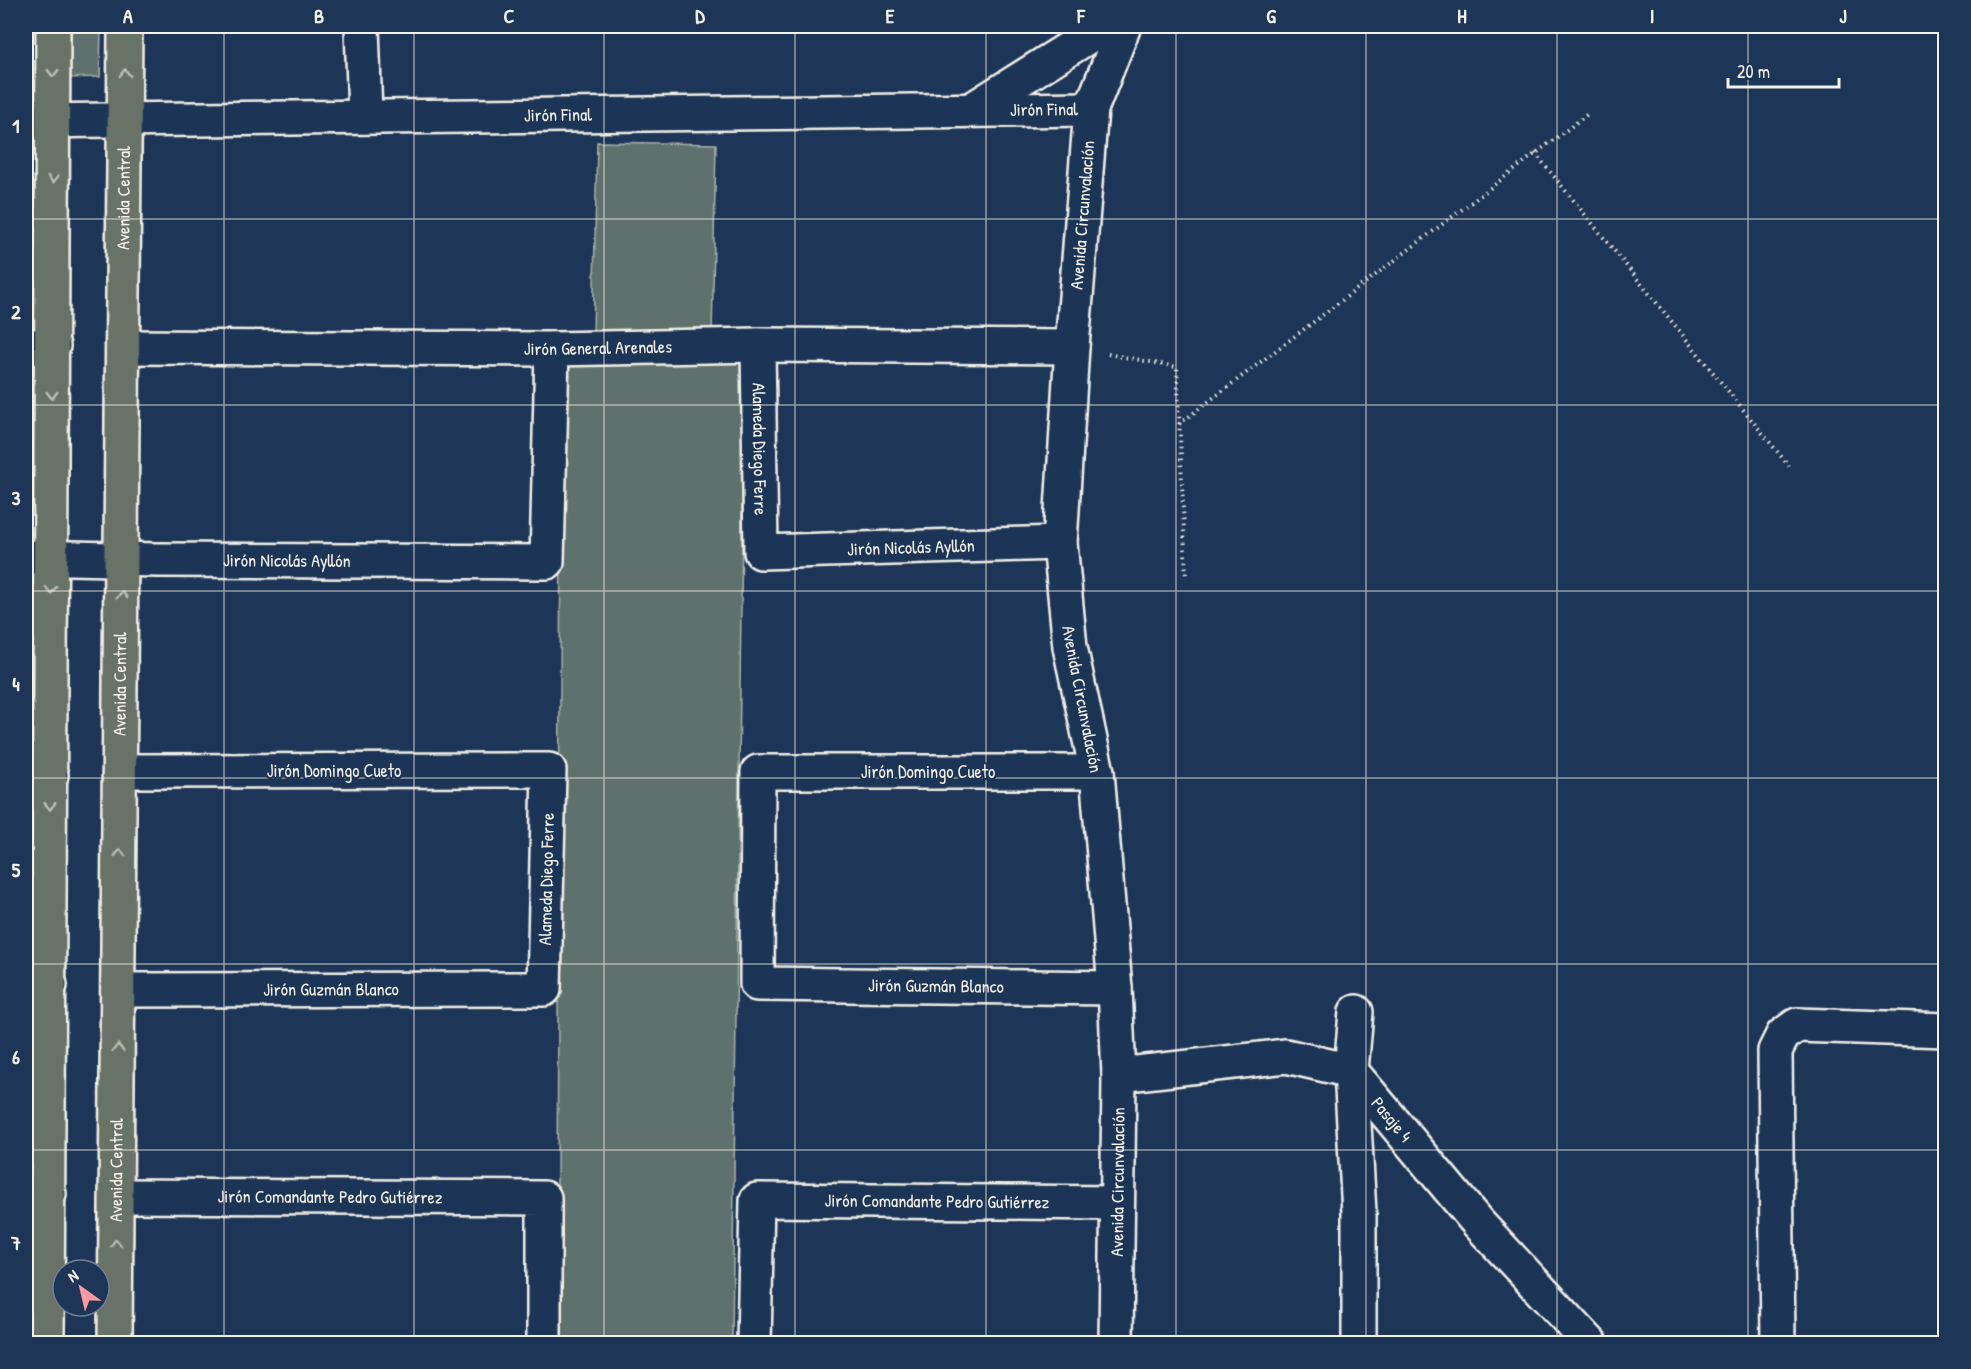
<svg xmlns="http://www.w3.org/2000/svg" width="1971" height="1369" viewBox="0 0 1971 1369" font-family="'Patrick Hand',sans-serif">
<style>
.green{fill:#5e716c;stroke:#a9b1aa;stroke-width:1.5}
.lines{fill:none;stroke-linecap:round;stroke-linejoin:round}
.minor-casing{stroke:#f4f1e8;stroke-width:38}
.major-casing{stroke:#f4f1e8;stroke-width:38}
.path{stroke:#f4f1e8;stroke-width:4;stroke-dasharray:1.5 4.5;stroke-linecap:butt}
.minor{stroke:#1d3557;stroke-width:33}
.major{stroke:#697266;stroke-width:33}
.oneway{stroke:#bcbeb4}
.grid{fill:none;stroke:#f4f1e8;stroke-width:1.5;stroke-opacity:0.55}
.labels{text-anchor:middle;stroke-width:4.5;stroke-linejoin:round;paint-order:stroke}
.street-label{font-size:18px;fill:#f4f1e8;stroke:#1d3557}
.neatline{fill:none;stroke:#f4f1e8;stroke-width:2}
.grid-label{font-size:20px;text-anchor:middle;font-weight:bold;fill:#f4f1e8}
</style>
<rect width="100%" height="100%" fill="#1d3557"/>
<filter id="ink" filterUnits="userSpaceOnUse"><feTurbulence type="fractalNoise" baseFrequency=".0167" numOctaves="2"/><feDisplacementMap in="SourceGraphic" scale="12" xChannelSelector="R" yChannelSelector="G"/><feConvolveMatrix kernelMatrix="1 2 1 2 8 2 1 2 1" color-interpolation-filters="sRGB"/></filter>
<g filter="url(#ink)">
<!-- green -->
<path class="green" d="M66,26H101L100,77L66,78Z
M597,142L716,144L712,336L593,334Z
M562,362L744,363L732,1343L556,1344Z"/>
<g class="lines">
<!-- minor casing -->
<g class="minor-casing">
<g id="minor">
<path d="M362,26L365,117"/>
<path d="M971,110L1105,26"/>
<path id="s1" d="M26,121L1091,109"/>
<path id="s2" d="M758,345L761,552L1060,543"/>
<path d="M26,346H53"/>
<path id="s3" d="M124,347L552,349L758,345L1072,347"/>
<path id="s4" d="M26,557L157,560L547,562L552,349"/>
<path id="s5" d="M1097,772H758L757,984L1115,988"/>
<path d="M26,774L51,775"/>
<path d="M26,985H50"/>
<path id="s6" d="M118,990L544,989L549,770L120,771"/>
<path d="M1356,1012L1351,1071L1359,1213V1344"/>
<path id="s7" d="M1119,1075L1286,1056L1351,1071L1478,1223L1591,1344"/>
<path d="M26,1194H49"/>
<path id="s8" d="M117,1196L544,1198V1344"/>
<path id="s9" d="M754,1344L757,1200L1116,1203"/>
<path id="s10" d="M1116,1344L1119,1075L1115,988L1097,772L1070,647L1060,543L1072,347L1091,109L1124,26"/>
<path d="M1778,1344L1775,1051L1783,1035L1797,1025L1946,1030"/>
</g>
</g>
<!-- major casing -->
<g class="major-casing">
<g id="major">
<path d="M47,1344L53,26"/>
<path id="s11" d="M115,1344L125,26"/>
</g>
</g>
<!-- path -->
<path class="path" d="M1535,153L1789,466
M1108,354L1177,367L1186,577
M1179,424L1589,113"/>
<!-- minor -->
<use href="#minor" class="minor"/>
<!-- major -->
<use href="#major" class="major"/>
</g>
<!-- one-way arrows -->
<defs><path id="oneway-chevron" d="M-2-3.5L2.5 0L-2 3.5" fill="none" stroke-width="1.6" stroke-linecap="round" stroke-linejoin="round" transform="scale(1.5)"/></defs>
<g class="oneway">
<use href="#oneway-chevron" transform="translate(53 73) rotate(90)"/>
<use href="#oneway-chevron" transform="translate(125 73) rotate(-90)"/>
<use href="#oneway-chevron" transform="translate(53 179) rotate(90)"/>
<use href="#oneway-chevron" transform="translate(52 395) rotate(90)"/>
<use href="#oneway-chevron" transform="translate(51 590) rotate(90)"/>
<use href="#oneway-chevron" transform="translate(122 595) rotate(-90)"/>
<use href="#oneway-chevron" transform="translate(50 806) rotate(90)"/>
<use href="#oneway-chevron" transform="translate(120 853) rotate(-89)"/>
<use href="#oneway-chevron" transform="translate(118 1048) rotate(-90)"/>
<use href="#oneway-chevron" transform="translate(116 1243) rotate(-90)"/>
</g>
</g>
<!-- grid -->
<path class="grid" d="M224,26V1344M414,26V1344M604,26V1344M795,26V1344M986,26V1344M1176,26V1344M1366,26V1344M1557,26V1344M1748,26V1344M26,219H1946M26,405H1946M26,591H1946M26,778H1946M26,964H1946M26,1150H1946"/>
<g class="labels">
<!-- street labels -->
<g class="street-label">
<text dy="6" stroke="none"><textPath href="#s1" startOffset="1018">Jirón Final</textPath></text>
<text dy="6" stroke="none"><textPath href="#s1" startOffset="532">Jirón Final</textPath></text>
<text dy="6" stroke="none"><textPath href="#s11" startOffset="1146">Avenida Central</textPath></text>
<text dy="6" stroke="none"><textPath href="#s10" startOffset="1134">Avenida Circunvalación</textPath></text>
<text dy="6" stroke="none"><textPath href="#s3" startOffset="474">Jirón General Arenales</textPath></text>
<text dy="6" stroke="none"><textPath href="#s2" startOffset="104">Alameda Diego Ferre</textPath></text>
<text dy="6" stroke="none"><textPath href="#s2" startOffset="357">Jirón Nicolás Ayllón</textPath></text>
<text dy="6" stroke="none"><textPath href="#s4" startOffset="261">Jirón Nicolás Ayllón</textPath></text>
<text dy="6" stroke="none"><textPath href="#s11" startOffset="660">Avenida Central</textPath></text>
<text transform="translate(1082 699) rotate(79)" y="6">Avenida Circunvalación</text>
<text x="334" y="777">Jirón Domingo Cueto</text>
<text x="928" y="778">Jirón Domingo Cueto</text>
<text dy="6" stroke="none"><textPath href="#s6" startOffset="536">Alameda Diego Ferre</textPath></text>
<text dy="6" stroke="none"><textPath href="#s5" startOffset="730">Jirón Guzmán Blanco</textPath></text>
<text dy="6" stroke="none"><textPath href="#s6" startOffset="213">Jirón Guzmán Blanco</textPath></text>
<text dy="6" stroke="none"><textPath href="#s7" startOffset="298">Pasaje 4</textPath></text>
<text dy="6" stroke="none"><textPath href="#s11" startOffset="174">Avenida Central</textPath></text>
<text dy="6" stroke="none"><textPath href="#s10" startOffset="162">Avenida Circunvalación</textPath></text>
<text dy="6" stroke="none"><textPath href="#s8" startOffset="213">Jirón Comandante Pedro Gutiérrez</textPath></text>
<text dy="6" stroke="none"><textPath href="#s9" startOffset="324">Jirón Comandante Pedro Gutiérrez</textPath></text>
</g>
</g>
<!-- margin -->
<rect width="1971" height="1369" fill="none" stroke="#1d3557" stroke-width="66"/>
<!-- north arrow -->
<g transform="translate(81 1288) rotate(326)"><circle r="28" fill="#1d3557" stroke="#738091" stroke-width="1.5"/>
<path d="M0-4.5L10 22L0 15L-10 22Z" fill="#ff9aa2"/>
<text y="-9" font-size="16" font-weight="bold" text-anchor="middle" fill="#f4f1e8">N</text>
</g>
<!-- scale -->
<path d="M1728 78v9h111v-9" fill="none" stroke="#f4f1e8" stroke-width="3"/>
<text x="1737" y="78" font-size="18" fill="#f4f1e8" stroke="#1d3557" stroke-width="4.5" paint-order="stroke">20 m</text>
<rect x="33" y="33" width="1905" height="1303" class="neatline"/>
<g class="grid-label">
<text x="128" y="23">A</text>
<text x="319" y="23">B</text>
<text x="509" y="23">C</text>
<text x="700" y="23">D</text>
<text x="890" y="23">E</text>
<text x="1081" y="23">F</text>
<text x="1271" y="23">G</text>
<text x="1462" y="23">H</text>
<text x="1652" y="23">I</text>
<text x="1843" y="23">J</text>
<text x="16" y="133">1</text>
<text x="16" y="319">2</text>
<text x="16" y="505">3</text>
<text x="16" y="691">4</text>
<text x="16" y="877">5</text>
<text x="16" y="1064">6</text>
<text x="16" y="1250">7</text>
</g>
</svg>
